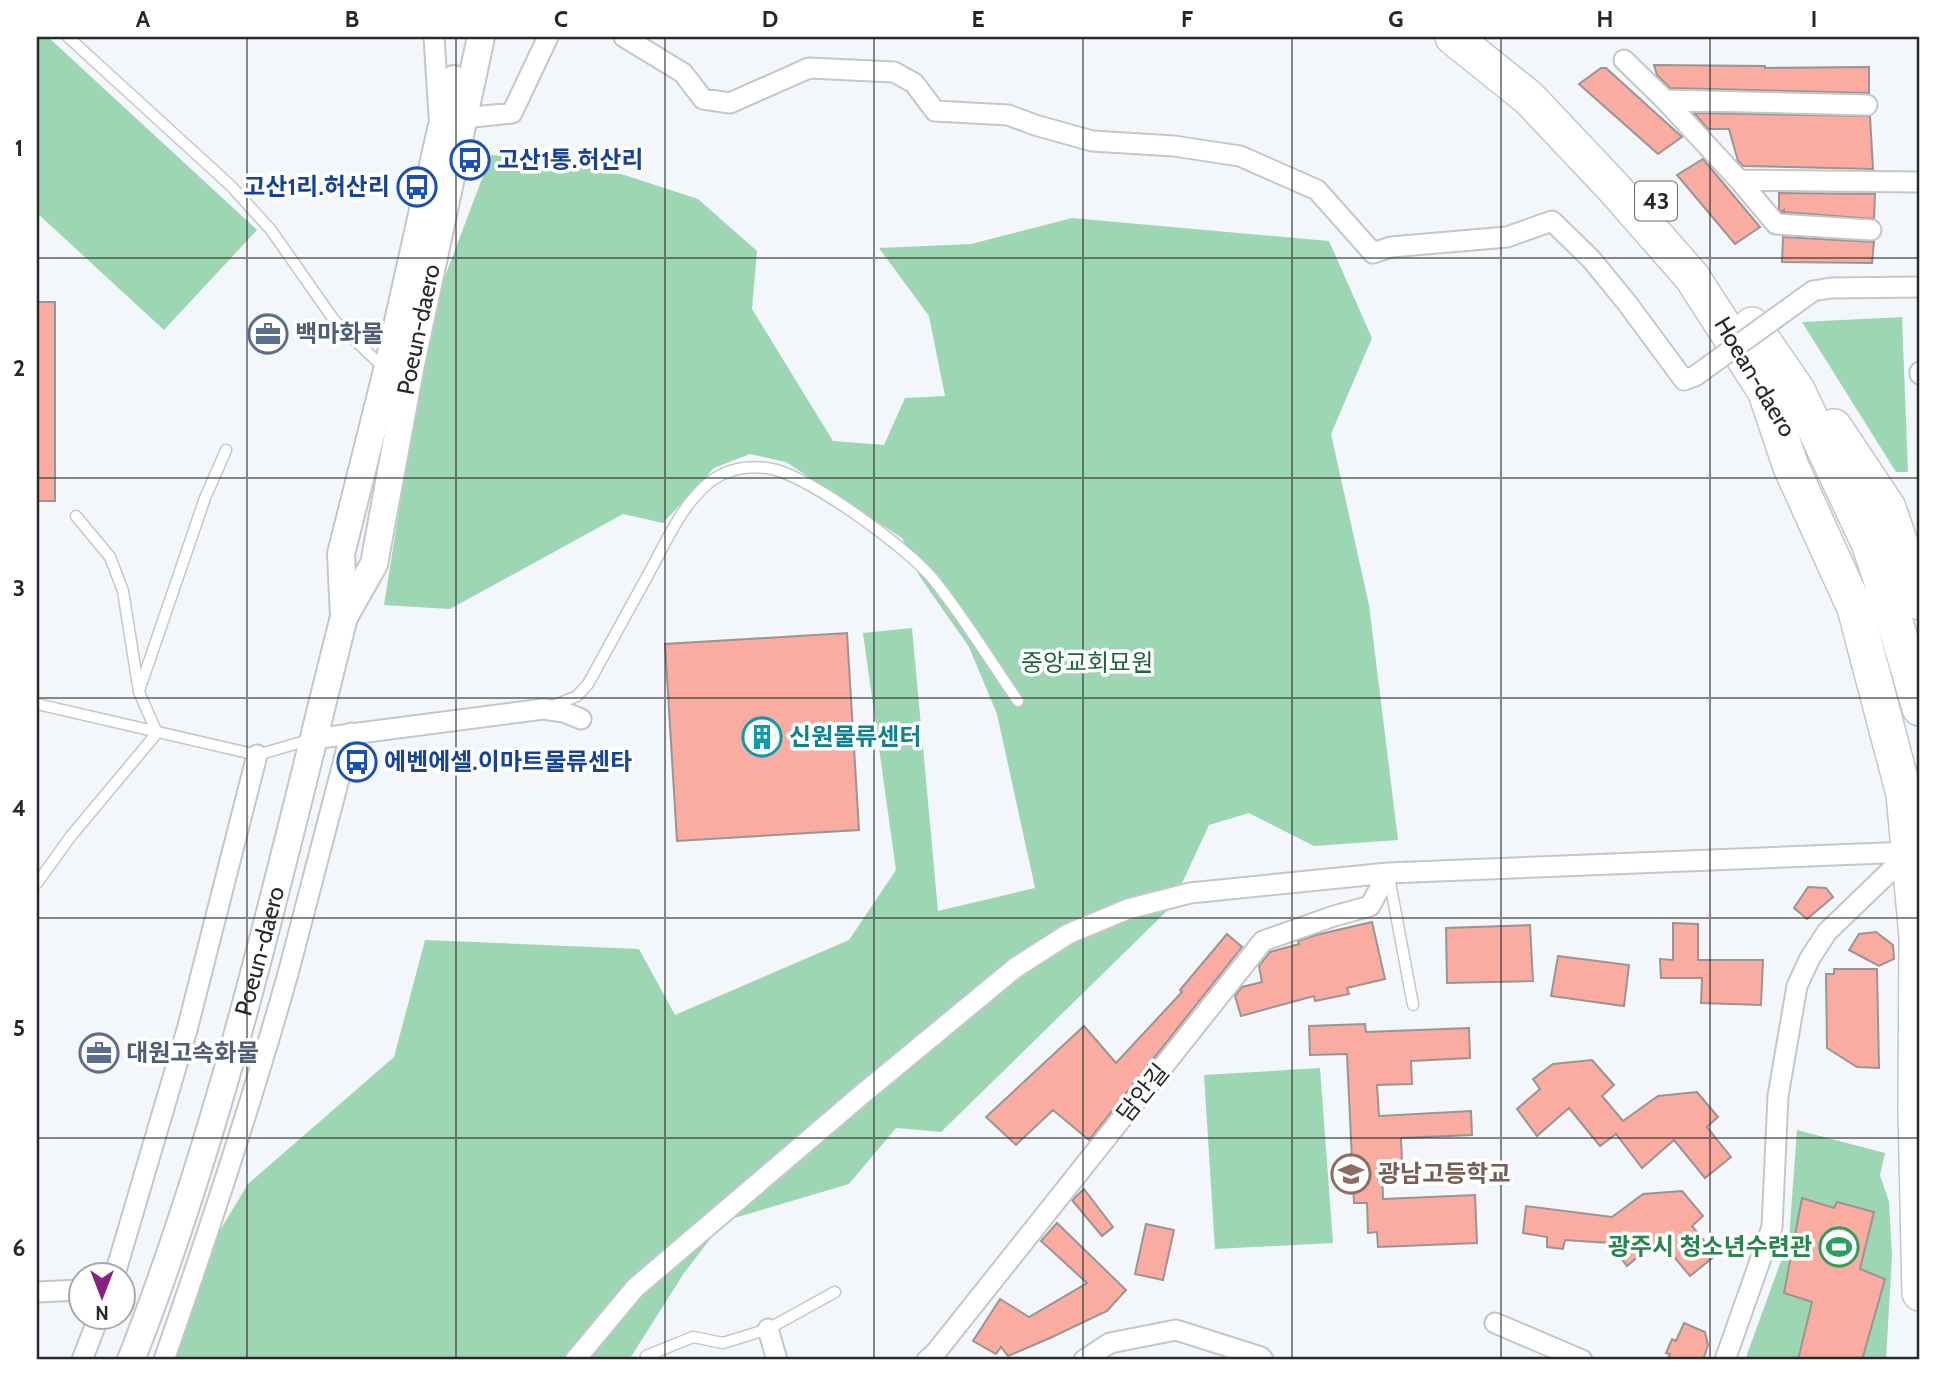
<svg xmlns="http://www.w3.org/2000/svg" width="1957" height="1397" viewBox="0 0 1957 1397" font-family="Cabin,'Noto Sans KR',sans-serif">
<style>
.green{fill:#9dd6b2}
.building{fill:#f9ac9f;stroke:#9a9493;stroke-width:2}
.lines{fill:none;stroke-linecap:round;stroke-linejoin:round}
.lane-casing{stroke:#c3c7cb;stroke-width:13}
.street-casing{stroke:#c3c7cb;stroke-width:23}
.secondary-casing{stroke:#c3c7cb;stroke-width:30}
.highway-casing{stroke:#c3c7cb;stroke-width:38}
.lane{stroke:#fff;stroke-width:10}
.street{stroke:#fff;stroke-width:19}
.secondary{stroke:#fff;stroke-width:26}
.highway{stroke:#fff;stroke-width:35}
.street-bridge-casing{stroke:#c3c7cb;stroke-width:23;stroke-linecap:butt}
.street-bridge{stroke:#fff;stroke-width:19}
.grid{fill:none;stroke:#262829;stroke-width:2;stroke-opacity:0.55}
.labels{text-anchor:middle;stroke-width:7;stroke-linejoin:round;paint-order:stroke}
.shield{fill:#fff;stroke:#676869;stroke-width:2}
.shield-label{font-size:23px;font-weight:bold;fill:#262829}
.transit-label{font-size:24px;font-weight:bold;fill:#164399;stroke:#fff;text-anchor:start}
.street-label{font-size:24px;fill:#262829;stroke:#fff}
.service-label{font-size:24px;font-weight:bold;fill:#4e5e75;stroke:#fff;text-anchor:start}
.park-label{font-size:24px;fill:#20623e;stroke:#fff}
.culture-label{font-size:24px;font-weight:bold;fill:#0d838f;stroke:#fff;text-anchor:start}
.education-label{font-size:24px;font-weight:bold;fill:#785e54;stroke:#fff;text-anchor:start}
.leisure-label{font-size:24px;font-weight:bold;fill:#27864d;stroke:#fff;text-anchor:end}
.neatline{fill:none;stroke:#262829;stroke-width:2.5}
.grid-label{font-size:23px;text-anchor:middle;font-weight:bold;fill:#262829}
</style>
<rect width="100%" height="100%" fill="#f3f7fb"/>
<!-- green -->
<path class="green" d="M37,37H48L257,230L164,330L37,213Z
M491,155L554,159L606,169L698,199L757,251L752,309L833,441L884,445L905,398L945,396L929,316L879,248L971,244L1072,218L1329,241L1372,338L1331,434L1369,605L1398,840L1314,846L1249,813L1209,825L1171,907L941,1132L896,1128L849,1184L724,1221L684,1273L629,1360H173L213,1242L248,1184L394,1057L425,940L639,949L675,1015L849,940L896,870L863,633L912,628L938,911L1035,888L997,714L969,647L920,577L902,538L786,462L750,454L714,468L663,523L623,514L450,609L384,605L430,316Z
M1902,317L1908,472H1896L1802,322Z
M1320,1068L1333,1243L1215,1249L1204,1075Z
M1797,1130L1885,1153L1880,1175L1889,1202L1892,1255L1886,1360H1745L1789,1239Z"/>
<!-- building -->
<path class="building" d="M1654,65L1765,66V68L1869,67V93L1670,88L1657,75Z
M1601,68H1606L1682,137L1658,154L1579,84Z
M1694,113L1870,116L1873,169L1743,166L1738,161L1729,129H1708Z
M1703,159L1760,227L1735,244L1677,175Z
M1779,193L1875,194L1874,219L1784,212V210L1782,212L1779,209Z
M1783,237L1874,242L1872,263L1782,262Z
M37,302H55V501H37Z
M847,633L859,830L677,841L665,644Z
M1808,887L1826,888L1833,897L1807,919L1794,908Z
M1372,922L1385,979L1347,988L1349,994L1315,1001L1314,996L1241,1016L1235,996L1242,987L1262,982L1259,966L1270,952L1299,944L1298,941L1316,935Z
M1673,923L1698,924V960H1763L1761,1005L1701,1003L1702,978H1661L1660,959L1673,960Z
M1530,925L1533,981L1447,983L1446,928Z
M1876,932L1893,945L1894,959L1879,966L1849,950L1859,934Z
M1227,934L1242,947L1089,1140L1053,1110L1016,1145L986,1117L1084,1026L1116,1063L1182,992L1180,990Z
M1558,956L1629,965L1624,1006L1551,996Z
M1834,969H1877L1879,1068L1857,1067L1827,1048L1826,974H1834Z
M1365,1024L1366,1032L1469,1028L1470,1058L1411,1061L1412,1084L1377,1085L1379,1116L1471,1111L1472,1135L1401,1138L1402,1161L1382,1162L1383,1199L1475,1195L1477,1243L1378,1247L1377,1232L1368,1233L1367,1203H1354L1347,1054L1310,1055L1309,1026Z
M1592,1060L1614,1085L1602,1096L1623,1121L1658,1096L1697,1092L1718,1117L1707,1127L1731,1157L1705,1178L1674,1140L1642,1168L1616,1134L1600,1146L1569,1108L1537,1136L1517,1109L1540,1089L1533,1079L1553,1064Z
M1084,1189L1113,1227L1102,1236L1072,1200Z
M1682,1191L1703,1216L1692,1226L1716,1255L1690,1276L1659,1239L1627,1266L1609,1243L1565,1240L1563,1249L1547,1247V1237L1523,1233L1526,1206L1612,1217L1643,1194Z
M1802,1198L1834,1208L1837,1202L1874,1212L1860,1269L1885,1279L1862,1360H1798L1812,1302L1784,1293Z
M1057,1223L1126,1290L1107,1311L1050,1338L1008,1356L1001,1347L996,1354L973,1341L1000,1299L1029,1317L1087,1283L1041,1241Z
M1146,1224L1174,1230L1163,1280L1135,1274Z
M1684,1323L1705,1332L1708,1345L1703,1360H1667L1670,1354L1666,1353L1672,1339L1676,1341Z"/>
<g class="lines">
<!-- lane casing -->
<g class="lane-casing">
<path id="lane" d="M68,37L231,186L271,230L334,320L384,368
M140,688L205,498L226,450
M37,704L257,755L309,740
M553,706L577,696L588,684C608,647 629,610 649,573C667,540 682,504 711,481C729,468 751,465 772,469C810,477 908,548 933,579C964,617 990,661 1018,701
M1389,877L1413,1005
M37,883L71,836L157,733L139,692L123,591L110,557L76,516
M646,1356L693,1337L723,1343L768,1329L835,1292"/>
</g>
<!-- street casing -->
<g class="street-casing">
<path id="street" d="M434,37L439,116
M624,37L683,73L703,99L730,103L809,68L894,72L914,83L935,111L1008,115L1035,125L1092,141L1174,146L1240,156L1317,190L1373,253L1391,247L1507,237L1552,221L1591,259L1627,303L1684,380L1695,376
M1624,60L1665,100L1739,180L1920,182
M1665,100L1867,105
M464,118L512,113L548,37
M1739,180L1776,224L1871,230
M1813,291L1831,288L1920,287
M1920,372V374
M313,739L543,709L564,712L581,719
M115,1274L187,1030L257,755
M37,1292L80,1290
M1495,1323L1582,1360
M768,1329L777,1360
M82,1360L99,1316
M164,1360C209,1231 252,1102 289,970C310,891 330,812 351,733
M575,1360L635,1288L860,1096L1015,968L1068,934L1128,909L1190,893L1388,873L1909,852
M927,1360L936,1352L1263,941L1334,916L1370,906L1388,873
M1084,1360L1110,1343L1176,1330L1261,1357L1263,1360
M1725,1360L1772,1227L1778,1096L1797,986L1810,958L1827,932L1911,851"/>
</g>
<!-- secondary casing -->
<g class="secondary-casing">
<g id="secondary">
<path d="M344,617L341,554L387,371L440,134L454,79"/>
<path id="s1" d="M131,1360C225,1121 281,866 344,617L374,564L411,364L481,37"/>
</g>
</g>
<!-- highway casing -->
<g class="highway-casing">
<path id="highway" d="M1453,37L1529,98L1613,187L1692,277L1773,403
M1752,325L1797,390L1869,543L1893,615L1920,708
M1763,384L1791,467L1855,608L1904,794L1917,937L1916,1110L1920,1293
M1834,427L1888,508L1920,602"/>
</g>
<!-- lane -->
<use href="#lane" class="lane"/>
<!-- street -->
<use href="#street" class="street"/>
<!-- secondary -->
<use href="#secondary" class="secondary"/>
<!-- highway -->
<use href="#highway" class="highway"/>
<!-- street-bridge casing -->
<g class="street-bridge-casing">
<path id="street-bridge" d="M1695,376L1813,291"/>
</g>
<!-- street-bridge -->
<use href="#street-bridge" class="street-bridge"/>
</g>
<!-- grid -->
<path class="grid" d="M247,37V1360M456,37V1360M665,37V1360M874,37V1360M1083,37V1360M1292,37V1360M1501,37V1360M1710,37V1360M37,258H1920M37,478H1920M37,698H1920M37,918H1920M37,1138H1920"/>
<!-- icons -->
<defs>
<g id="bus-ring" transform="scale(2.0125)"><circle r="9.5" fill="#fff" stroke="#1a4fb4" stroke-width="1.5"/><path d="M-5-6H5V4H4V6H2V4H-2V6H-4V4H-5ZM-3.5-4V0h7V-4ZM-3.5 1.2v1.5H-2V1.2ZM2 1.2v1.5H3.5V1.2Z" fill="#1a4fb4"/></g>
<g id="office-ring" transform="scale(2.0125)"><circle r="9.5" fill="#fff" stroke="#5c6f8a" stroke-width="1.5"/><path d="M-6-3h4V-5.5h4V-3h4V5H-6ZM-1-4.5V-3h2v-1.5ZM-6 0V1H6V0Z" fill="#5c6f8a"/></g>
<g id="building-ring" transform="scale(2.0125)"><circle r="9.5" fill="#fff" stroke="#0f9aa8" stroke-width="1.5"/><path d="M-4-6H4V6H1V3H-1V6H-4ZM-2.5-4.3h1.7v1.8h-1.7ZM.8-4.3h1.7v1.8H.8ZM-2.5-1h1.7V.8h-1.7ZM.8-1h1.7V.8H.8Z" fill="#0f9aa8"/></g>
<g id="school-ring" transform="scale(2.0125)"><circle r="9.5" fill="#fff" stroke="#8d6e63" stroke-width="1.5"/><path d="M0-5L7-2L0 1L-7-2ZM-4 1L0 2.5L4 1V4Q0 6-4 4Z" fill="#8d6e63"/></g>
<g id="stadium-ring" transform="scale(2.0125)"><circle r="9.5" fill="#fff" stroke="#2e9e5b" stroke-width="1.5"/><path d="M0-5a6.5 5 0 1 0 0 10a6.5 5 0 1 0 0-10ZM-3.5-1.8h7v3.6h-7Z" fill="#2e9e5b"/></g>
</defs>
<g fill-rule="evenodd">
<use href="#bus-ring" x="470" y="160"/>
<use href="#bus-ring" x="417" y="187"/>
<use href="#office-ring" x="268" y="334"/>
<use href="#building-ring" x="762" y="737"/>
<use href="#bus-ring" x="357" y="762"/>
<use href="#office-ring" x="99" y="1053"/>
<use href="#school-ring" x="1351" y="1174"/>
<use href="#stadium-ring" x="1839" y="1247"/>
</g>
<g class="labels">
<!-- shield labels -->
<rect class="shield" x="1635" y="181.5" width="42" height="39" rx="5"/>
<g class="shield-label">
<text x="1656" y="209">43</text>
</g>
<!-- transit labels -->
<g class="transit-label">
<text x="497" y="168">고산1통.허산리</text>
<text x="390" y="195" text-anchor="end">고산1리.허산리</text>
<text x="384" y="770">에벤에셀.이마트물류센타</text>
</g>
<!-- street labels -->
<g class="street-label">
<text dy="8" stroke="none"><textPath href="#s1" startOffset="1073">Poeun-daero</textPath></text>
<text transform="translate(1755 377) rotate(59)" y="8">Hoean-daero</text>
<text dy="8" stroke="none"><textPath href="#s1" startOffset="429">Poeun-daero</textPath></text>
<text transform="translate(1143 1093) rotate(-51)" y="8">담안길</text>
</g>
<!-- service labels -->
<g class="service-label">
<text x="295" y="342">백마화물</text>
<text x="126" y="1061">대원고속화물</text>
</g>
<!-- park labels -->
<g class="park-label">
<text x="1087" y="671">중앙교회묘원</text>
</g>
<!-- culture labels -->
<g class="culture-label">
<text x="789" y="745">신원물류센터</text>
</g>
<!-- education labels -->
<g class="education-label">
<text x="1378" y="1182">광남고등학교</text>
</g>
<!-- leisure labels -->
<g class="leisure-label">
<text x="1812" y="1255">광주시 청소년수련관</text>
</g>
</g>
<!-- border -->
<rect width="1957" height="1397" fill="none" stroke="#ffffff" stroke-width="77"/>
<!-- north arrow -->
<g transform="translate(102 1296) rotate(180)"><circle r="33" fill="#ffffff" stroke="#a8a9a9" stroke-width="2"/>
<path d="M0-5L12 26L0 18L-12 26Z" fill="#891f84"/>
<text y="-10" font-size="19" font-weight="bold" text-anchor="middle" fill="#262829">N</text>
</g>
<rect x="38" y="38" width="1880" height="1320" class="neatline"/>
<g class="grid-label">
<text x="143" y="27">A</text>
<text x="352" y="27">B</text>
<text x="561" y="27">C</text>
<text x="770" y="27">D</text>
<text x="978" y="27">E</text>
<text x="1187" y="27">F</text>
<text x="1396" y="27">G</text>
<text x="1605" y="27">H</text>
<text x="1814" y="27">I</text>
<text x="19" y="156">1</text>
<text x="19" y="376">2</text>
<text x="19" y="596">3</text>
<text x="19" y="816">4</text>
<text x="19" y="1036">5</text>
<text x="19" y="1256">6</text>
</g>
</svg>
